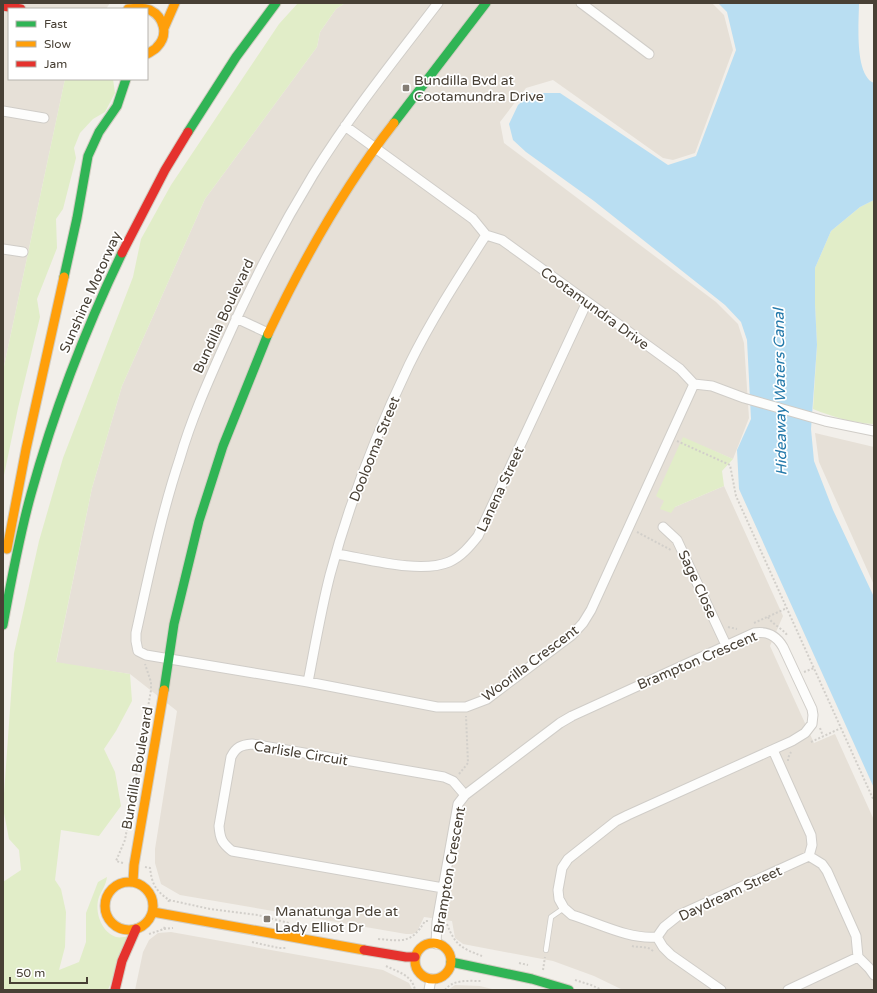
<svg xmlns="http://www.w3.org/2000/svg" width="877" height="993" viewBox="0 0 877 993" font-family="'Varela Round',sans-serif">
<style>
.residential{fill:#e6e0d7}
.green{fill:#e1edc8}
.water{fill:#b9def2}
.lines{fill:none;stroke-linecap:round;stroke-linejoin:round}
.lane-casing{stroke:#d0cdc8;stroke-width:6}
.street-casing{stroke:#d0cdc8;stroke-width:11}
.fast-casing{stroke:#d2ccc1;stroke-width:11}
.slow-casing{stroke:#d2ccc1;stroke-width:11}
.jam-casing{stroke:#d2ccc1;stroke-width:11}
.path{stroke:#d2cfca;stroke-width:2;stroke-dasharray:2 2;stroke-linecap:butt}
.lane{stroke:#fdfdfc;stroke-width:4.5}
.street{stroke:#fdfdfc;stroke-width:9}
.fast{stroke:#30b455;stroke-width:9}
.slow{stroke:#ff9f0a;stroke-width:9}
.jam{stroke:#e5322d;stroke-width:9}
.poi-dot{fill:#847d74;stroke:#fff;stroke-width:1.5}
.labels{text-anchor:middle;stroke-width:3.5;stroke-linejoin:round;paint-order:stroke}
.poi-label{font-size:14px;fill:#484035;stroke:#fff;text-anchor:start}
.street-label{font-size:14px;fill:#484035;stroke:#fff}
.water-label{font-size:15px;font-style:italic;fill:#257aab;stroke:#fff}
</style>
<rect width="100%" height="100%" fill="#f2efea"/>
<!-- residential -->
<path class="residential" d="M3,3H110L106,9H9V79H65L3,371Z
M345,3H712L724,15L733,50L695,153L673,160L663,158L553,80L526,88L500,122L504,143L716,302L738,324L744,343L749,418L733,459L683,438L675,507L724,486L783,616L770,646L814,743L835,734L874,820V990H623L594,976L553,961L463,944L455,938L452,921L424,917L417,932L412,934H406L180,895L161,884L155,863V849L177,711L130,674L56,663L92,488L122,386L205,199L317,47L320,32L336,9Z
M815,433L874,447V585L819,462Z
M171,932L383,970L409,983L412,989L418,990H135L143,952L149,940L158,933Z
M455,985L480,986L496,990H448Z"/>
<!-- green -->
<path class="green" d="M298,3H345L336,9L320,32L317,47L205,199L122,386L92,488L56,662L130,674L132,701L116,731L104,749L115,772L121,806L99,836L61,830L55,880L61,889L66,912L65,947L59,970L79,962L86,942V913L98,882L107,877C106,885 102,890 99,897C94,911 101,932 116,937C120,938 125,937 129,936L108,990H3V882L21,870L19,850L9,839L3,808L14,653L39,541L63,458L133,277L141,239L171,185L279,24Z
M65,79H113L115,93L105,112L93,119L80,133L74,148L76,158L63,209L56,219L57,248L37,299L40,317L18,408L3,480V371Z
M874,200V424C853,423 833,417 813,409L817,345L815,304V268L831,231L860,207Z
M683,437L733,459L722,471L724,486L675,507L671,513L660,509L664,501L656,496Z"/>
<!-- water -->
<path class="water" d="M718,3H859C859,21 854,75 874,83V200L860,207L831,231L815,268V304L817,345L811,429L814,461L833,510L874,597V788L739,489L737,450L751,419L747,340L741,322L725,305L594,201L526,152L513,140L509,124L518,105L531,93H560L668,165L696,156L736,50L727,12Z"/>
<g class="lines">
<!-- lane casing -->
<g class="lane-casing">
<path id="lane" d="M546,950L551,917L564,908"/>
</g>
<!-- street casing -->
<g class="street-casing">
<path id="street" d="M438,3C395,59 350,115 313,175C279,231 249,289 223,348C207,384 191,420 180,458C161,515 149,574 136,633V641L138,651L146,655L308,682L437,707H466L487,699L572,635L583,623L591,610L694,384
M581,3L649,54
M3,111L44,118
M345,126L473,219L486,235L502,240L680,369L694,384L712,386L744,398L825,421L874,431
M3,249L23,252
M236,318L268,333
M663,527L677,540L726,645
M337,554C368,559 420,574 449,562C461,557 470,546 478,536L587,302
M308,682C315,646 321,610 330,575C349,503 377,432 409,365C431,320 459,277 486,235
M773,750L811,835L812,845L809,856L822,864L827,871L856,936L858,957L869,968L874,975
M443,888L232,851C222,843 220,839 219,826L231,757C236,747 241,745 252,744L444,777L453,781L465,795
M657,937L664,927L679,915L809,856
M657,937L663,947L671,955L721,990
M436,944L437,922L458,804L465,795L560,723L572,716L754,633C767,631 776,635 783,647L812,709L813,715L812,724L805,733L792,741L628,815L616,821L568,859L562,868L558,890L559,899L564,908L572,915C598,923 630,940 657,937
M429,990L431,979
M788,990L858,957"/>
</g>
<!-- fast casing -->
<g class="fast-casing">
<path id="fast" d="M394,123L486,3
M188,132L236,57L276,3
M64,277L77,218L88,156L99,132L117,106L126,79
M3,625C11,581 19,537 31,494C54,411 85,330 122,253
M164,690L174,624L199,521L223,446L268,334
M451,962L532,979L569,990"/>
</g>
<!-- slow casing -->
<g class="slow-casing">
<path id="slow" d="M128,9C135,8 143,7 150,10C164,17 169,35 157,47C155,50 150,52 147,54
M164,28L175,3
M268,334C303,260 344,187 394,123
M7,549L26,449L64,277
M105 906a24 24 0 1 1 48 0a24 24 0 1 1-48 0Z
M133,882L134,865L164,690
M153,912L364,950
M415 961a18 18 0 1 1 36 0a18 18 0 1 1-36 0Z"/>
</g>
<!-- jam casing -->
<g class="jam-casing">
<path id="jam" d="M3,6L21,9
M122,253L165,170L188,132
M364,950L406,957H415
M115,990L122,961L136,929"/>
</g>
<!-- path -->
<path class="path" d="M677,441L730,465L736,496L874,801
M637,532L671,550
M768,617C773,625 782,628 787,635
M754,623L787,608
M728,627L737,629
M804,672L814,668
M820,728L823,736
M811,742L841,728
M788,761V758L791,752
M459,774L468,763L466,716
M123,863L116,861L125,840L151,690V682L145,664
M145,867L150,868C152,884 155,890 169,900L168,904
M169,900L210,909L258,915L289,923
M447,924C455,945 461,948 482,956
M164,929L173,928
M149,934L164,929L165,926
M378,939C403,941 411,944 425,921H429
M252,942L279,948H287
M632,946C639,948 648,945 654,952
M519,963L528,965
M386,966C398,972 412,975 415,990
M543,970L545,957
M575,980L591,985L602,990
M445,990C453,979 469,981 481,981"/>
<!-- lane -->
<use href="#lane" class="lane"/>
<!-- street -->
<use href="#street" class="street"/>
<!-- fast -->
<use href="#fast" class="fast"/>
<!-- slow -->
<use href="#slow" class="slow"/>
<!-- jam -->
<use href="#jam" class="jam"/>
</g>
<!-- markers -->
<g class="poi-dot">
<rect x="402" y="84" width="8" height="8" rx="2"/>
<rect x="263" y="915" width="8" height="8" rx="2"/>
</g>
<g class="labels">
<!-- poi labels -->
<g class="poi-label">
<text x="414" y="85">Bundilla Bvd at<tspan x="414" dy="16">Cootamundra Drive</tspan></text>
<text x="275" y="916">Manatunga Pde at<tspan x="275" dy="16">Lady Elliot Dr</tspan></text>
</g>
<!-- street labels -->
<g class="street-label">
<text transform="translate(90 292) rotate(-66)" y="5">Sunshine Motorway</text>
<text transform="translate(595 308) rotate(36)" y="5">Cootamundra Drive</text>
<text transform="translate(223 316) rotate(-65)" y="5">Bundilla Boulevard</text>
<text transform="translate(374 449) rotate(-68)" y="5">Doolooma Street</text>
<text transform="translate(500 489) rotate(-65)" y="5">Lanena Street</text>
<text transform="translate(698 584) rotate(65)" y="5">Sage Close</text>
<text transform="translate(697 660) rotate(-23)" y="5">Brampton Crescent</text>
<text transform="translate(530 663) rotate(-37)" y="5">Woorilla Crescent</text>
<text transform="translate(301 753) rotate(9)" y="5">Carlisle Circuit</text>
<text transform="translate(137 768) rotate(-80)" y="5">Bundilla Boulevard</text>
<text transform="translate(449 870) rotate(-80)" y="5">Brampton Crescent</text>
<text transform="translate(730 893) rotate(-25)" y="5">Daydream Street</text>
</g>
<!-- water labels -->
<g class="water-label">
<text transform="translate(780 392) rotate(-91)" y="5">Hideaway Waters Canal</text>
</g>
</g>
<!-- border -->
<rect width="877" height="993" fill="none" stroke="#484035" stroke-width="8"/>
<!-- legend -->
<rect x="8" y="8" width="140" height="72" fill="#ffffff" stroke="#b6b3ae"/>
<rect x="16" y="21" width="20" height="6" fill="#30b455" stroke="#b6b3ae"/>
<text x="44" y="28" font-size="12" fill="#484035">Fast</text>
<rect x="16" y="41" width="20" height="6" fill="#ff9f0a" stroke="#b6b3ae"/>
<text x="44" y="48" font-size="12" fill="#484035">Slow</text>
<rect x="16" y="61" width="20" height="6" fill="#e5322d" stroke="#b6b3ae"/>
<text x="44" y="68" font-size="12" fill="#484035">Jam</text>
<!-- scale -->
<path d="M10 977v6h77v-6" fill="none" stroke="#484035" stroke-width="2"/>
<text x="16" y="977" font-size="12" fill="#484035" stroke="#ffffff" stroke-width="3" paint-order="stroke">50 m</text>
</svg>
